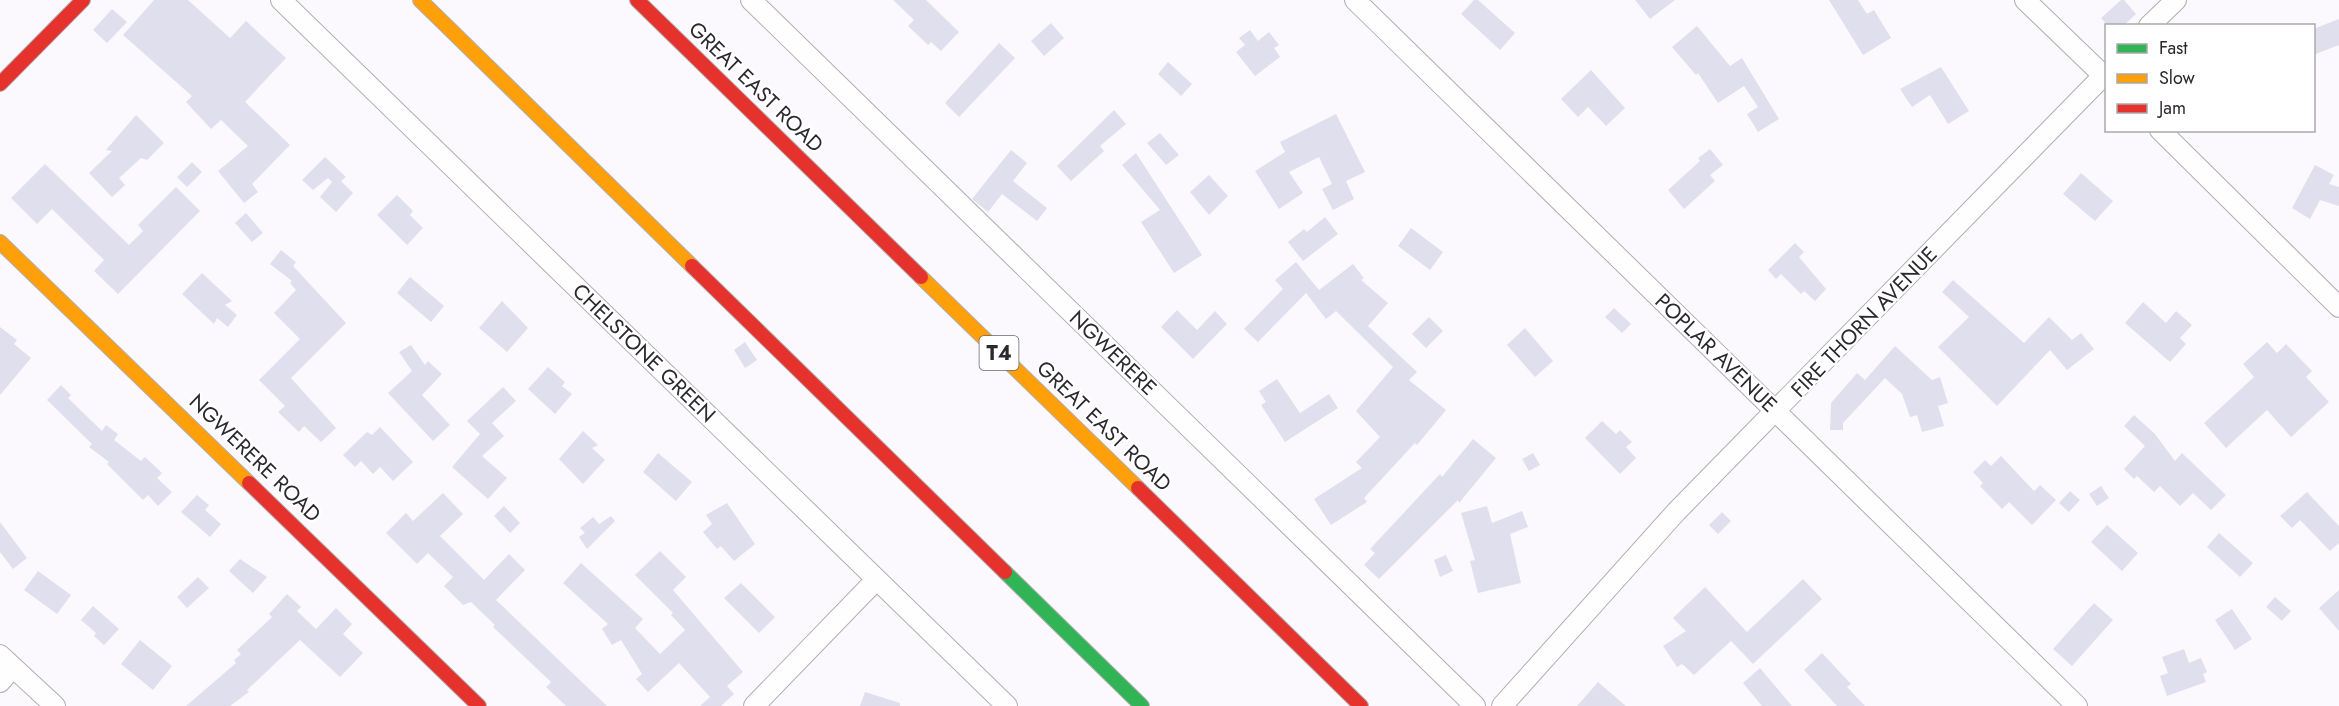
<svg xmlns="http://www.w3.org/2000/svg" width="2339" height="706" viewBox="0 0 2339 706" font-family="Jost,sans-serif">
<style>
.building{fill:#e0dfed}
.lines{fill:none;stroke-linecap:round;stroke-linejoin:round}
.street-casing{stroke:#b1aeb3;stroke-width:22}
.fast-casing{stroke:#b1aeb3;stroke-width:16}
.slow-casing{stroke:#b1aeb3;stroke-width:16}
.jam-casing{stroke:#b1aeb3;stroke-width:16}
.street{stroke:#fefeff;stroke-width:20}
.fast{stroke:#30b455;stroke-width:14}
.slow{stroke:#ff9f0a;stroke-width:14}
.jam{stroke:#e5322d;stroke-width:14}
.labels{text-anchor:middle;stroke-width:4.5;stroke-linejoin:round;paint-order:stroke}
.shield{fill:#fff;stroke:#6b686d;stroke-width:1.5}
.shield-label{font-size:20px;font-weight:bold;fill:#2b282e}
.street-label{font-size:21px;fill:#2b282e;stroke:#fff}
</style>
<rect width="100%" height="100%" fill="#fbf9fd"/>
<!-- building -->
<path class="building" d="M154,0H188L230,38L246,21L286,58L245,102L290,145L252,184L258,192L244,203L218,171L248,146L221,120L211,129L186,102L192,96L123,35Z
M893,0H926L959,32L941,51L931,42L928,45L908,26L914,20Z
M1474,0H1478L1515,33L1500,50L1461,14Z
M1635,0H1675L1650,19Z
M1829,0H1858L1867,14L1874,10L1891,38L1863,55Z
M2121,0H2124L2136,14L2123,26H2108L2101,18Z
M112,9L127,22L107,43L93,30Z
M2339,19V45L2313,55V29Z
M1051,23L1064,38L1044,56L1031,41Z
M1697,26L1730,66L1742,58L1779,119L1758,132L1747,114L1758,107L1744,86L1718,103L1698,73L1696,75L1672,47Z
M1250,30L1258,41L1269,32L1279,45L1274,48L1280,57L1255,76L1236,52L1245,45L1239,38Z
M999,43L1015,58L959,117L945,103Z
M1168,62L1192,84L1181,96L1158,74Z
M1941,67L1969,111L1948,124L1930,95L1912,107L1900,89Z
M1591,70L1625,108L1606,126L1588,107L1578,117L1561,99Z
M1114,110L1126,124L1100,146L1104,151L1071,181L1057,166Z
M1336,114L1365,172L1346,181L1354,199L1333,210L1322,189L1332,184L1319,157L1289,172L1303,193L1279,209L1255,171L1285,152L1280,142Z
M136,115L164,143L147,160L141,158L119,178L125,185L112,197L89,173L112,151L106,150Z
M1160,133L1179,155L1166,165L1147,143Z
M1710,149L1723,165L1710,175L1715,181L1684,209L1668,190L1700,161L1698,158Z
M1011,150L1027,163L1013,181L1047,208L1037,221L1002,194L988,212L972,199Z
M1136,153L1202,255L1174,273L1141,222L1160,210L1122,165Z
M325,157L346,177L341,181L353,193L336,212L320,197L332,182L328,178L313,190L302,180Z
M192,162L202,172L187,187L177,177Z
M45,164L129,245L143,231L138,225L176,187L200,211L118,294L94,271L104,260L52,209L37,224L11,198Z
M2315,165L2334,175L2329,184L2339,187V206L2320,200L2310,219L2292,208Z
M2081,173L2113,201L2095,221L2063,194Z
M1209,175L1228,196L1209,215L1190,192Z
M397,195L413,211L410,215L423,228L407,245L377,215Z
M246,213L263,233L252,242L235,223Z
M1325,217L1338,234L1303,261L1288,242L1304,229L1307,232Z
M1411,228L1443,252L1430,270L1398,246Z
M1795,243L1804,252L1799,257L1826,289L1815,301L1804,291L1801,294L1781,274L1776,279L1768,270Z
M281,250L296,262L293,266L346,323L291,378L336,428L321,442L304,426L299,432L278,412L285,406L259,380L300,339L274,313L296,290L290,283L292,281L270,264Z
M1296,262L1319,290L1353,264L1364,278L1361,280L1388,303L1368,326L1417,372L1409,380L1446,410L1417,445L1415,443L1364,498L1367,502L1331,525L1314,499L1362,468L1356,462L1380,437L1356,411L1393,367L1336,311L1326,319L1306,293L1258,342L1244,329L1283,289L1275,280Z
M202,273L232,301L225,305L237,315L228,327L217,318L214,324L182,294Z
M410,277L444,306L431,322L397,293Z
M1953,280L2024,343L2049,317L2072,340L2081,333L2094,349L2067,370L2050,350L1997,406L1938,347L1969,317L1942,292Z
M502,301L528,328L507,352L479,328Z
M2143,302L2166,323L2176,311L2192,325L2180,338L2186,344L2170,362L2125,323Z
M1614,308L1631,324L1622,333L1605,317Z
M1177,310L1197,330L1215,311L1227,324L1193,359L1161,327Z
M1429,317L1443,331L1426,348L1412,334Z
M0,327L17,340L14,344L31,358L0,395Z
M1525,328L1553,361L1535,377L1507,345Z
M745,342L757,360L745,368L734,350Z
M2267,342L2277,353L2286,344L2312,371L2306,377L2329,402L2291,437L2267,410L2226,448L2204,423L2254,377L2243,364Z
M411,345L425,365L428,361L442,374L422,395L450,425L433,441L388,393L412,371L399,352Z
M1895,346L1932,380L1940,377L1948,403L1938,406L1944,426L1922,432L1917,415L1910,417L1902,394L1885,378L1843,423V430H1830L1831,403L1857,373L1865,380Z
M548,367L565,382L562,386L572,394L555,414L528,389Z
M1277,379L1300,413L1329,394L1338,408L1285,442L1261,405L1266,402L1259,391Z
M61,385L71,395L68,398L102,431L106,425L118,434L114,440L141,461L145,457L162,473L157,478L172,492L158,506L148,495L143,500L107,464L109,462L89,447L92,444L47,400Z
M503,387L516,401L492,423L504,436L482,456L507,478L488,499L452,467L480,434L467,421Z
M2134,415L2155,434L2175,461L2182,453L2226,495L2211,510L2193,493L2180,506L2160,486L2154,492L2137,476L2134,479L2124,469L2145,446L2124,426Z
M1602,421L1616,434L1620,430L1632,442L1626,447L1636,458L1620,474L1585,438Z
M380,427L413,462L393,481L380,467L373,474L361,461L355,467L343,455L367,432L372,435Z
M583,431L598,445L592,448L605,460L583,484L559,459Z
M1473,439L1496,458L1459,503L1458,500L1379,579L1364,565L1375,553L1370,549L1440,474L1442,477Z
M658,453L692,482L676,501L643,472Z
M1533,453L1540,465L1529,471L1522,459Z
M2001,456L2034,491L2040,485L2056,500L2032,525L2009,502L2002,509L1980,486L1983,483L1973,472L1985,460L1991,466Z
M2101,486L2109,498L2097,506L2089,494Z
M2070,491L2080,500L2069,512L2059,503Z
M2307,492L2339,526V543L2330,551L2300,520L2292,528L2280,516Z
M443,493L463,514L440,536L484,580L509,554L525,570L496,600L607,706H566L546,687L551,682L493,627L495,625L471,602L463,605L444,586L453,577L428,553L417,564L386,533L406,513L413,521Z
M197,495L209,505L205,510L221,524L210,537L181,512Z
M727,503L755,544L734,561L721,546L717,549L703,532L712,524L706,515Z
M504,506L520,523L510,533L494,516Z
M1487,506L1492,523L1522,511L1528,527L1510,534L1521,583L1478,593L1470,561L1475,560L1461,513Z
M1722,512L1731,521L1718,534L1709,525Z
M611,516L615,521L587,549L579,537L585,533L580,528L593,517L599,524Z
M0,522L27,558L13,569L0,552Z
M2107,525L2138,553L2122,571L2091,542Z
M2219,533L2253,563L2240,577L2207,547Z
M660,551L686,577L673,590L743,672L727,686L734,694L721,706H700L710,697L679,663L648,692L636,679L642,674L621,640L612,645L602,629L608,624L563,583L581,563L643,619L635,628L660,654L685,630L671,615L673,613L635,575Z
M1446,555L1453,571L1440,577L1434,560Z
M240,559L267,577L253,593L229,571Z
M38,571L71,595L57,614L24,590Z
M198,577L209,588L187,608L177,597Z
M1803,579L1822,599L1753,664L1731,641L1694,675L1682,664L1677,667L1663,646L1686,631L1673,618L1705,587L1747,632Z
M741,583L775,617L759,633L724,598Z
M2339,590V631L2319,608Z
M287,594L301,607L297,611L316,629L336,608L352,624L343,634L363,653L340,677L300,640L247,690L249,692L230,706H186L236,663L234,660L241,654L237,650L272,617L269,614Z
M2275,597L2291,611L2282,621L2266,607Z
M2094,603L2113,620L2072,666L2053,649Z
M93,606L119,629L104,645L94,636L96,633L81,620Z
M2232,609L2252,639L2235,650L2215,620Z
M140,640L172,666L153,690L121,664Z
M2184,649L2189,663L2201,658L2207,672L2203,674L2206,682L2167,696L2160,676L2168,673L2162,657Z
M1822,653L1851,684L1847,687L1865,706H1837L1804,670Z
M1760,668L1792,706H1762L1743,683Z
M1598,682L1626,706H1577Z
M865,692L900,703V706H860Z"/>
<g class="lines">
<!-- street casing -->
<g class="street-casing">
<path id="street" d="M281,0L1007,706
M751,0L1475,706
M1355,0L2077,706
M2025,0L2106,78
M2149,26L2176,0
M2160,130L2339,307
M0,655L55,706
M0,682L13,667
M754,706L876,580
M1502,706L1676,512L2106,73"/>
</g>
<!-- fast casing -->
<g class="fast-casing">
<path id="fast" d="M1005,572L1142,706"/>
</g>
<!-- slow casing -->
<g class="slow-casing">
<path id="slow" d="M420,0L692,266
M0,242L249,483
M921,277L1138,488"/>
</g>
<!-- jam casing -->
<g class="jam-casing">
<path id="jam" d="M637,0L921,277
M0,84L83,0
M692,266L1005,572
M249,483L479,706
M1138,488L1361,706"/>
</g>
<!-- street -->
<use href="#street" class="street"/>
<!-- fast -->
<use href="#fast" class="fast"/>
<!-- slow -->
<use href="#slow" class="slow"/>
<!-- jam -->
<use href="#jam" class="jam"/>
</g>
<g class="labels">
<!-- shield labels -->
<rect class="shield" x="979.5" y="336" width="39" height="34" rx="4.5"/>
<g class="shield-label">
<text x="999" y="360">T4</text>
</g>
<!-- street labels -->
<g class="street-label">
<text transform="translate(756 87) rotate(44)" y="7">GREAT EAST ROAD</text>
<text transform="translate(1864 322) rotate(-46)" y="7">FIRE THORN AVENUE</text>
<text transform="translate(644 353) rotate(44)" y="7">CHELSTONE GREEN</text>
<text transform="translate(1113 353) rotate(44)" y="7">NGWERERE</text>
<text transform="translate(1716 353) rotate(44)" y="7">POPLAR AVENUE</text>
<text transform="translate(1104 426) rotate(44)" y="7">GREAT EAST ROAD</text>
<text transform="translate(255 458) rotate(44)" y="7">NGWERERE ROAD</text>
</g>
</g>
<!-- legend -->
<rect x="2105" y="24" width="210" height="108" fill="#ffffff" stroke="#aaa9ab" stroke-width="1.5"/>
<rect x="2117" y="44" width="30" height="9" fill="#30b455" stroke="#aaa9ab" stroke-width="1.5"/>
<text x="2159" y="54" font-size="18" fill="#2b282e">Fast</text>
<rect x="2117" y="74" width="30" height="9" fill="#ff9f0a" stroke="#aaa9ab" stroke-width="1.5"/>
<text x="2159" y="84" font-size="18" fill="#2b282e">Slow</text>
<rect x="2117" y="104" width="30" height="9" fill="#e5322d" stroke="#aaa9ab" stroke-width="1.5"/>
<text x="2159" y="114" font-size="18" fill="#2b282e">Jam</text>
</svg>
